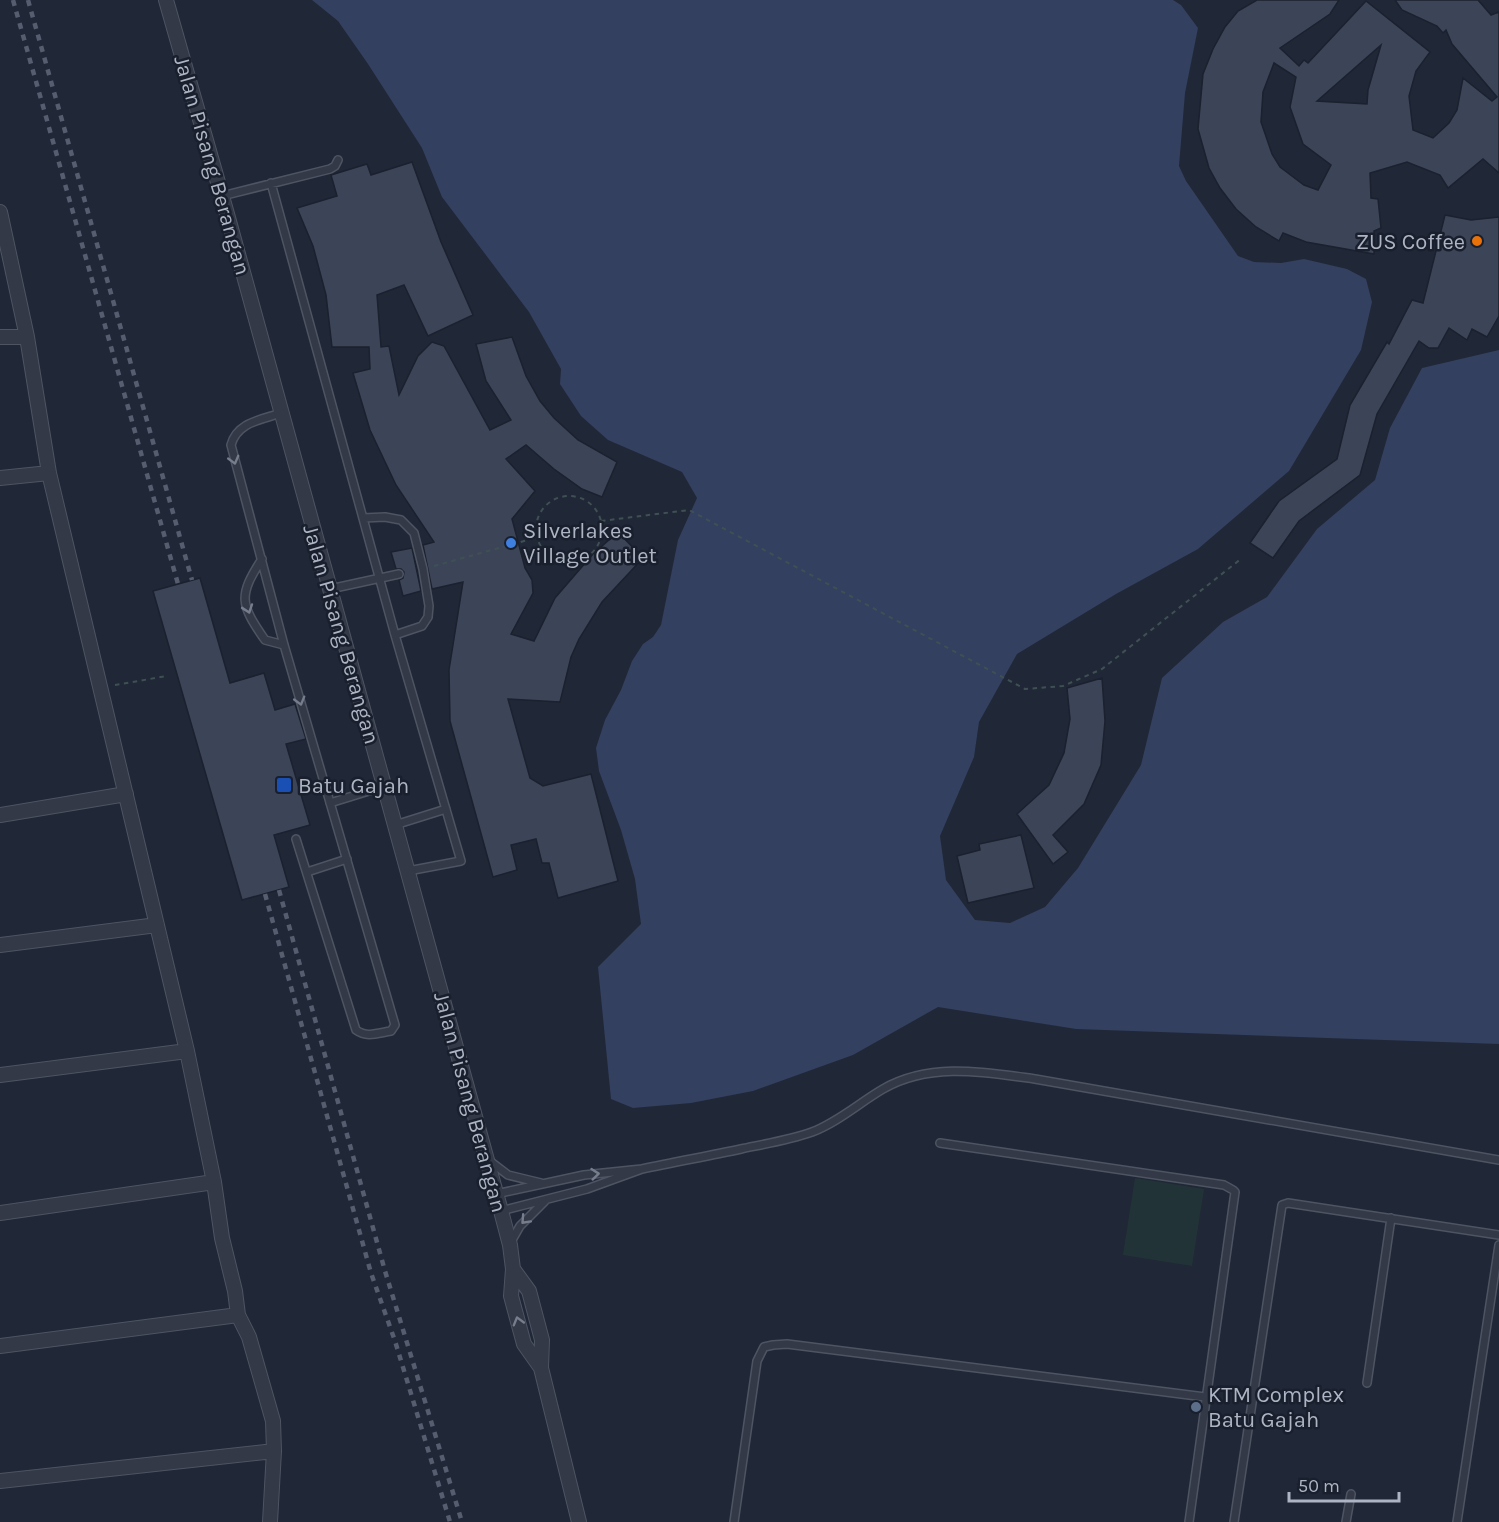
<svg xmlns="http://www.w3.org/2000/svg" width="1499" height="1522" viewBox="0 0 1499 1522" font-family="Karla,sans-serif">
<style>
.green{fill:#223338}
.water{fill:#33405f}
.building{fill:#3c4557;stroke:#1b212e;stroke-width:1.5;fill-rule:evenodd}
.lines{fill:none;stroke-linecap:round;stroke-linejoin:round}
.service-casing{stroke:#4e5462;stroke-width:10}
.minor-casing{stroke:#4e5462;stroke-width:16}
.path{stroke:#3f5055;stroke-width:2;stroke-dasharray:4.5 4.5;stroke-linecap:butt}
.service{stroke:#333947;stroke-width:7}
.minor{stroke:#333947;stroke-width:14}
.rail{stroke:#555d6f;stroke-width:4.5;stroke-dasharray:6 6;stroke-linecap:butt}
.oneway{stroke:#767d8c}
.food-dot{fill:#e8710a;stroke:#191f2c;stroke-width:2}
.shop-dot{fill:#3f7fe0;stroke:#191f2c;stroke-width:2}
.transit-dot{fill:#1a4fb4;stroke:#191f2c;stroke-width:2}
.service-dot{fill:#5c6f8a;stroke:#191f2c;stroke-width:2}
.labels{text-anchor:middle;stroke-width:5;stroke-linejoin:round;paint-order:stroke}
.street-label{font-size:22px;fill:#adb4c4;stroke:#191f2c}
.poi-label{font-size:22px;fill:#adb4c4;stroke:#191f2c;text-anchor:start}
</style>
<rect width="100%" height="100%" fill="#202737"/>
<!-- green -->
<path class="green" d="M1135,1178L1204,1189L1192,1266L1123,1255Z"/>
<!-- water -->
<path class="water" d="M312,0H1173L1181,5L1198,28L1185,93L1179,166L1186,181L1238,256L1254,262L1281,263L1304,259L1347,269L1366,279L1372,302L1361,350L1289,471L1198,549L1116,594L1017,654L979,722L974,757L940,836L946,880L975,920L1010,923L1045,907L1078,868L1141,765L1162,678L1223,622L1267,597L1317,529L1375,480L1390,428L1422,368L1499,350V1044L1076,1029L938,1007L853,1055L753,1091L691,1103L633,1108L611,1099L598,967L641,924L635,879L621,830L599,771L596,748L605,720L621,690L632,661L643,644L653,637L661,625L678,540L697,498L682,472L608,440L581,416L560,384L561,369L529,312L442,197L422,148L368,64L338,21Z"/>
<!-- building -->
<path class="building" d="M1257,0H1339L1330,14L1280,48L1299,66L1304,60L1308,63L1366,1L1430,52L1416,71L1409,96L1413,130L1433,138L1449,123L1457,110L1463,78L1492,101L1497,97L1452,44L1446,30L1443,33L1437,26L1402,10L1395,0H1478L1491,15L1499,12V173L1483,159L1448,188L1440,175L1407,162L1370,173L1371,198L1378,199L1381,228L1374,231V254L1306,242L1283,233L1279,241L1256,227L1236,209L1220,188L1209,168L1198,129L1203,74L1213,49L1225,27L1238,11ZM1381,45L1368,90L1367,104L1317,101ZM1274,63L1296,77L1290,107L1303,144L1331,165L1318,190L1304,185L1280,167L1272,154L1261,122L1263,92Z
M412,162L441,242L473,315L428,336L404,285L377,295L381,347L389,346L399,395L418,356L432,342L444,346L490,430L511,420L486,381L476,344L512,337L526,376L540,401L554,418L578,440L617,462L602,497L582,489L554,469L526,445L506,459L535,491L512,519L525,568L532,580L533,593L511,634L534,641L555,598L593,554L618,532L643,558L602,602L579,639L571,657L560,702L508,699L530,778L543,786L591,774L618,881L558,898L549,863H542L536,839L511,845L517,870L493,877L450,721L449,670L463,582L432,589L423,545L434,542L396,485L370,430L353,373L370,369L369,347H332L326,295L313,246L297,208L337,196L331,175L367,164L371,175Z
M1445,215L1471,220L1499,217V316L1487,337L1472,329L1467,340L1449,328L1438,348H1429L1419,341L1377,414L1360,475L1299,521L1273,558L1250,543L1279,501L1337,459L1350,405L1387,342L1389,344L1412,300L1423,303Z
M412,548L421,591L403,596L399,580L403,578L404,572L401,569H396L391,552Z
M200,578L230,683L264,673L275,710L295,704L306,739L286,744L310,825L274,835L289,887L242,900L153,591Z
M1102,678L1105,721L1101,765L1084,804L1053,835L1068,852L1053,864L1017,814L1049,785L1064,753L1070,719L1067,688Z
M1021,835L1034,888L968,903L957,856L980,850L979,844Z"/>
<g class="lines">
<!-- service casing -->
<g class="service-casing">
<path id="service" d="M271,183L395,635L461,861L408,871
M222,196L330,169L335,166L338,160
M281,413C261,420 237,422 231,445L284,645L395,1025L391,1031C378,1033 367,1038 356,1030L296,839
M363,518L385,517L401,520L414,533L423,569L429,606L428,617L422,626L395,635
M262,559C238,596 240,604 265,640L284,645
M330,589L399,574
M330,803L385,786
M395,825L446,809
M307,872L347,859
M940,1143L1224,1185L1233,1190L1235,1192L1189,1522
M491,1162L508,1175L541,1183
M642,1169C675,1162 708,1156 741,1149C765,1144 789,1140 812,1132C838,1122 859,1103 883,1089C930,1062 984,1072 1035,1079L1499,1160
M496,1194L584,1175L642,1169L587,1189L501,1211
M512,1240L520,1226L545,1201
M1367,1383L1391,1218
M734,1522L757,1361L764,1347L773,1345L787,1344L1205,1397
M1234,1522L1282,1205L1288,1203L1499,1235
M1346,1522L1351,1494
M1457,1522L1499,1245"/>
</g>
<!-- minor casing -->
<g class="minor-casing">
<path id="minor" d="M166,0L227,214L501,1211L510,1245L513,1269L511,1296L524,1344L541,1368
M0,212L27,337L49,473L187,1051L214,1182L222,1238L235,1291L238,1315L249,1337L273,1421L274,1451L270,1522
M0,337H27
M0,478L49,473
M0,815L126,794
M0,945L157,925
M0,1075L187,1051
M0,1213L214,1182
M513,1269L529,1291L542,1340L541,1368L579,1522
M0,1346L238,1315
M0,1481L274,1451"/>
</g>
<!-- path -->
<path class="path" d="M536 529a33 33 0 1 1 66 0a33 33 0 1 1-66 0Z
M601,521L689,510L1025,689L1063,686L1102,669L1242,558
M434,566L535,538
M115,685L167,676"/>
<!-- service -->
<use href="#service" class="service"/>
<!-- minor -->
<use href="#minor" class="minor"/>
<!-- rail -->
<path class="rail" d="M13,0L178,584
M28,0L192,580
M279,890L385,1271L462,1522
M265,894L371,1273L395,1341L450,1522"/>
</g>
<!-- one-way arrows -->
<defs><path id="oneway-chevron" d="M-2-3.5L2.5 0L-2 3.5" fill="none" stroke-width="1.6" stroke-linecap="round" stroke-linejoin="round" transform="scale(1.5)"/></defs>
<g class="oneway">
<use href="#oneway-chevron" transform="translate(234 460) rotate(75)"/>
<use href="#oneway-chevron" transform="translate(248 609) rotate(71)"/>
<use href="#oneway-chevron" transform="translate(300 701) rotate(74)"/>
<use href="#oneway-chevron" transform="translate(595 1174) rotate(-6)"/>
<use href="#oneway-chevron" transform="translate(525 1220) rotate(133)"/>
<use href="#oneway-chevron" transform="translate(518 1321) rotate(-106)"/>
</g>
<!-- markers -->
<circle class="food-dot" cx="1477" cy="241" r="6"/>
<circle class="shop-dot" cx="511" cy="543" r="6"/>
<rect class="transit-dot" x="276" y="777" width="16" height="16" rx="3"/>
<circle class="service-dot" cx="1196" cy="1407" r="6"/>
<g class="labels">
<!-- street labels -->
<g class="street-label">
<text transform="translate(213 165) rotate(74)" y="8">Jalan Pisang Berangan</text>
<text transform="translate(342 634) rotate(74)" y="8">Jalan Pisang Berangan</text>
<text transform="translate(471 1102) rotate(75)" y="8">Jalan Pisang Berangan</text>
</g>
<!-- poi labels -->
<g class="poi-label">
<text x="1465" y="249" text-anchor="end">ZUS Coffee</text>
<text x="523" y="538">Silverlakes<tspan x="523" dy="25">Village Outlet</tspan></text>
<text x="298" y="793">Batu Gajah</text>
<text x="1208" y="1402">KTM Complex<tspan x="1208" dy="25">Batu Gajah</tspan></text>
</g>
</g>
<!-- scale -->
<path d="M1289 1492v9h110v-9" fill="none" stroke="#adb4c4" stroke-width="3"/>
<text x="1298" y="1492" font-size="18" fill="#adb4c4" stroke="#191f2c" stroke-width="4.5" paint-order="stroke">50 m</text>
</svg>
